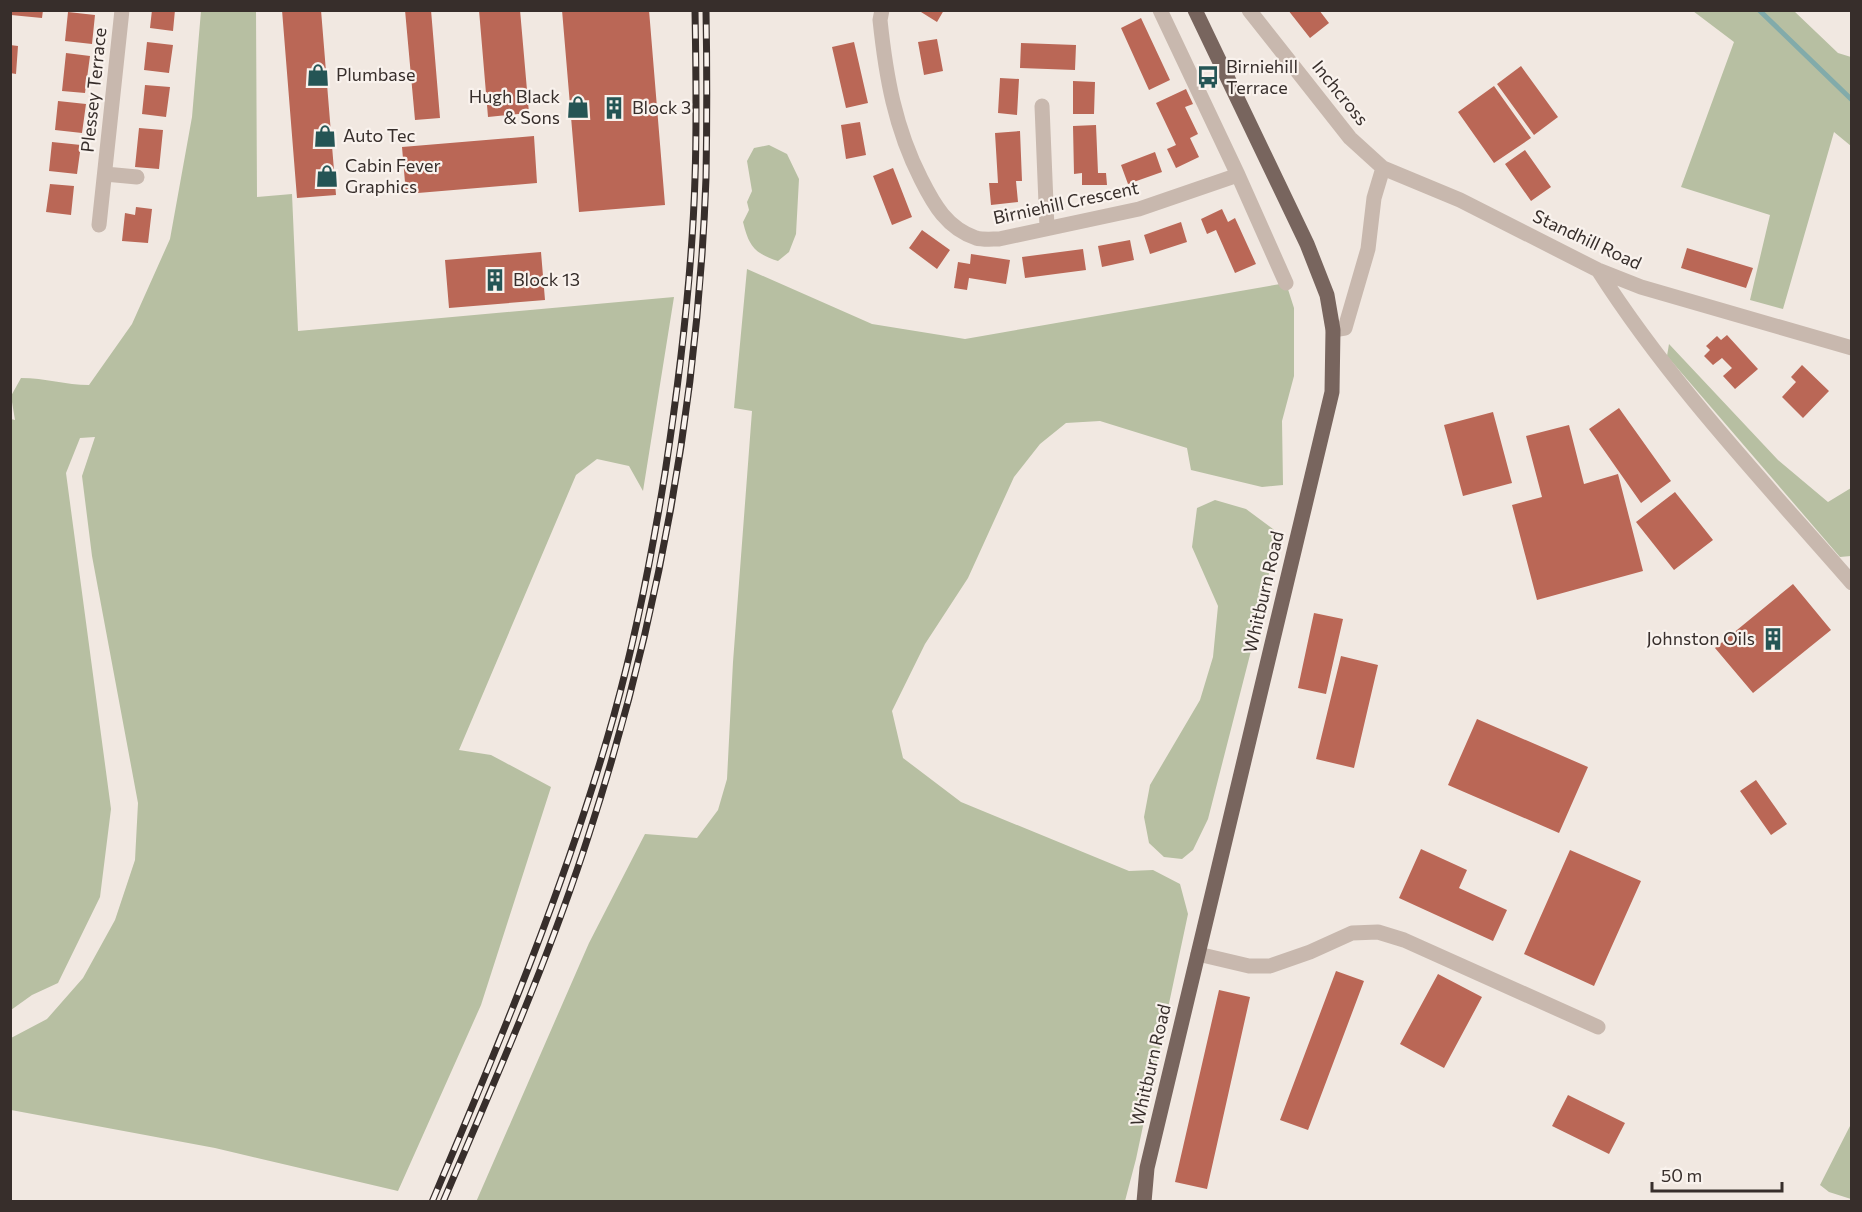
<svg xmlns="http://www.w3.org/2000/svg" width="1862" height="1212" viewBox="0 0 1862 1212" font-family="Commissioner,sans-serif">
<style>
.green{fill:#b7bfa2}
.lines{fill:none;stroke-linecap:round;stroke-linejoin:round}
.stream{stroke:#82abaa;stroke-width:5}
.building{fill:#ba6756}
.minor{stroke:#c8b8ae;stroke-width:15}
.major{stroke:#78655e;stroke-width:15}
.rail-casing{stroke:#372e2b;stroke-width:7}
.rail{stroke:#f9f2ed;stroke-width:4.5;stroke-dasharray:14;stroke-linecap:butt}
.labels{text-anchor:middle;stroke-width:4.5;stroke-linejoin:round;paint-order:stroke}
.poi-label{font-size:18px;fill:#372e2b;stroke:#f9f2ed;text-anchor:start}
.street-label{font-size:18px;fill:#372e2b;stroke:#f9f2ed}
</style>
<rect width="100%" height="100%" fill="#f1e8e1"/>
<!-- green -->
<path class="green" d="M201,11H256L257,197L292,194L298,331L674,297L643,491L629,466L597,459L576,475L459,750L491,755L551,787L481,1005L398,1191L215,1148L11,1110V1038L47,1019L83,978L115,920L135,860L138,803L92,556L82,476L95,437L80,438L66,473L111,809L100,897L58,983L32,995L11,1010V419L15,420L11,396L21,378C45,378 66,385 89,385L132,324L170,239L192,117Z
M1693,11H1794L1838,53L1851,57V146L1834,132L1783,309L1750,300L1770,215L1681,187L1734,42Z
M769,145L787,154L799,179L796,234L789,252L778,261C754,253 749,246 743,222L749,210L747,202L752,191L747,161L754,148Z
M747,269L872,324L965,339L1286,283L1294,308V376L1282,421L1283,485L1262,487L1191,470L1187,448L1100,421L1066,423L1040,444L1014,477L968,578L925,644L892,711L903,758L961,802L1129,871L1153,870L1180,884L1188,914L1136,1159L1125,1201L476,1202L589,943L645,834L697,838L718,810L727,779L733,662L752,411L734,408Z
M1669,344L1778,460L1828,502L1851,488V556L1840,557L1667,356Z
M1215,500L1246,509L1277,532L1263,604L1208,819L1193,850L1182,859L1164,857L1149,843L1144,817L1150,785L1200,700L1213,657L1218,606L1192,547L1197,508Z
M1851,1124L1852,1199H1851L1829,1192L1820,1185Z"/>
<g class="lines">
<!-- stream -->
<path class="stream" d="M1759,10L1852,100"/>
</g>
<!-- building -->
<path class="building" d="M12,10H43L42,18L11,15Z
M152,10H175L173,31L150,28Z
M282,10H321L336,195L297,198Z
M405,10H431L440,118L415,120Z
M479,10H520L529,113L488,117Z
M562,10H649L665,205L579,212Z
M922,10H944L937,22L921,12Z
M1288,10H1319L1329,23L1310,38Z
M68,12L95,15L92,44L65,41Z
M1141,18L1170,80L1149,90L1121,28Z
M937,39L943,71L924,75L918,42Z
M147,42L173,45L169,73L144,70Z
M854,42L868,103L846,108L832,47Z
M1021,43L1076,45L1075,70L1020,68Z
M10,45L18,46L16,74L10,73Z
M66,53L90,56L85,93L62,91Z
M1521,66L1558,117L1534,135L1497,84Z
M1000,78L1019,79L1017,115L998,113Z
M1073,81L1095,82L1094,114H1073Z
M145,85L170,87L166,117L142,114Z
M1494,86L1531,138L1494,163L1458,112Z
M1186,89L1193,104L1185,107L1198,134L1190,138L1199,157L1176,168L1167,149L1176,145L1156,103Z
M58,101L86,104L82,133L55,130Z
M860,122L866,155L846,159L841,125Z
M1096,125L1098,173H1106L1107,185H1082V173L1074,174L1073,126Z
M139,128L163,130L159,169L135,167Z
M1020,131L1022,181H1016L1018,202L991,205L989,183H998L995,133Z
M534,136L537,183L406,194L402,147Z
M52,142L81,145L77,174L49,171Z
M1525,150L1551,187L1531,201L1505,164Z
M1155,152L1162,172L1128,184L1121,165Z
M893,168L912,217L892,225L873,176Z
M50,184L74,186L71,215L46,212Z
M136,207L152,209L148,243L122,241L125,213L135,215Z
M1222,209L1228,222L1235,218L1256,264L1235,273L1216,230L1207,234L1201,219Z
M1181,222L1187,242L1150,254L1144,235Z
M922,230L950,250L937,269L909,248Z
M1130,240L1134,260L1102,267L1098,246Z
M1687,248L1753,268L1746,288L1681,268Z
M1083,249L1086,270L1025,278L1022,257Z
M541,252L545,300L449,308L445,260Z
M971,254L1010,260L1006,284L969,278L967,290L954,288L958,262L970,264Z
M1727,335L1758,369L1735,389L1723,376L1732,368L1722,358L1713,365L1704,356L1710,350L1706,346L1717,336L1721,340Z
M1802,365L1829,391L1803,418L1782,397L1796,382L1791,377Z
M1619,408L1671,481L1641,503L1589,429Z
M1493,412L1512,483L1463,496L1444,425Z
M1569,425L1584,484L1618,474L1643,571L1537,600L1512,505L1542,497L1526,436Z
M1675,492L1713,540L1674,570L1636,522Z
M1793,584L1831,630L1753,693L1715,648Z
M1314,613L1343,619L1326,694L1298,688Z
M1341,656L1378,665L1354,768L1316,759Z
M1477,719L1588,767L1559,833L1448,785Z
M1756,780L1787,824L1771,835L1740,791Z
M1421,849L1467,870L1459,888L1507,910L1493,941L1399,898Z
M1570,850L1641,881L1594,986L1524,954Z
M1336,971L1364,981L1308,1130L1280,1120Z
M1438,974L1482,997L1444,1068L1400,1044Z
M1219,990L1250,997L1207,1189L1175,1182Z
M1568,1095L1625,1123L1609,1154L1552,1126Z"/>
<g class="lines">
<!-- minor -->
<path class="minor" d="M882,10L880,20C886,77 895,128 921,179C934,205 947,228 976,238C983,240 992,239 999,239L1139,209L1238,175
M1160,10L1238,175L1286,283
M1249,10L1350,138L1383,168L1460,200L1598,270L1641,287L1852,348
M1042,106L1047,228
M105,174L137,177
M99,225L122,10
M1598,270C1670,383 1764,482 1852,583
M1333,330L1345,328L1368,249L1374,198L1383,168
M1198,954L1249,966H1270L1310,952L1352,933L1378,932L1404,940L1598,1027"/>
<!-- major -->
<path class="major" d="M1144,1202L1147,1168L1332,392L1333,330L1327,295L1307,244L1195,10"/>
<!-- rail casing -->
<g class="rail-casing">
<path id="rail" d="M432,1202C500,1042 567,882 614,715C636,636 652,554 665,473C680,375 692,277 695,178C697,122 696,66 695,10
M443,1202C495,1080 549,959 589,834C658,622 698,399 706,178C707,122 707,66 706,10"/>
</g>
<!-- rail -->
<use href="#rail" class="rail"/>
</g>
<!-- icons -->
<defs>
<g id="shop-bare" transform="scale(1.8)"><path d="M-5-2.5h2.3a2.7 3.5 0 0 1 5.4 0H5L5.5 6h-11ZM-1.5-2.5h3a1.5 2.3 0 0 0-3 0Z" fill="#255555" stroke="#f9f2ed" stroke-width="2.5" paint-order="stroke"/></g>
<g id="bus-bare" transform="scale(1.8)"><path d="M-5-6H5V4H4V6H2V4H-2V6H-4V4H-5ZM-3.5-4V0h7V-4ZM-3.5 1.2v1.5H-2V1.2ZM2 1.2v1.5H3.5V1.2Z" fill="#255555" stroke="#f9f2ed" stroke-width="2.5" paint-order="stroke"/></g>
<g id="building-bare" transform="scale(1.8)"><path d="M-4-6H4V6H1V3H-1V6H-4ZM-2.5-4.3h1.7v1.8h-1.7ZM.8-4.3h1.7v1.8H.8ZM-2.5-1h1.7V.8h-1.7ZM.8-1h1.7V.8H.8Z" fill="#255555" stroke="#f9f2ed" stroke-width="2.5" paint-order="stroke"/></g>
</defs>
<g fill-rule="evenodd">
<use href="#shop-bare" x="318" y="75"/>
<use href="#bus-bare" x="1208" y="77"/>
<use href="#shop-bare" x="578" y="107"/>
<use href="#building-bare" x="614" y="108"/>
<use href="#shop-bare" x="325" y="136"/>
<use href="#shop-bare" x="327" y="176"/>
<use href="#building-bare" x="495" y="280"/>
<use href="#building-bare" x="1773" y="639"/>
</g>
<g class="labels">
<!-- poi labels -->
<g class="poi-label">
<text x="1226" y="73">Birniehill<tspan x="1226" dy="21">Terrace</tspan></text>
<text x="336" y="81">Plumbase</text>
<text x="560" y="103" text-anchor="end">Hugh Black<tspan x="560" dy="21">&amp; Sons</tspan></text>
<text x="632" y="114">Block 3</text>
<text x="343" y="142">Auto Tec</text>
<text x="345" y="172">Cabin Fever<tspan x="345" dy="21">Graphics</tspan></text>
<text x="513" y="286">Block 13</text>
<text x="1755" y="645" text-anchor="end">Johnston Oils</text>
</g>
<!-- street labels -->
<g class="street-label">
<text transform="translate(94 90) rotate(-84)" y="6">Plessey Terrace</text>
<text transform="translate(1340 93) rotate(51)" y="6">Inchcross</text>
<text transform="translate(1066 203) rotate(-12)" y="6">Birniehill Crescent</text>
<text transform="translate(1587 240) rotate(25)" y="6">Standhill Road</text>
<text transform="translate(1264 592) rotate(-77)" y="6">Whitburn Road</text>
<text transform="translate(1151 1065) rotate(-77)" y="6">Whitburn Road</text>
</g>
</g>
<!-- border -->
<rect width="1862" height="1212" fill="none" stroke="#372e2b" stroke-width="24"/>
<!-- scale -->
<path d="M1652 1182v9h130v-9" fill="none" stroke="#372e2b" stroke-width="3"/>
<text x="1661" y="1182" font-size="18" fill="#372e2b" stroke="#f9f2ed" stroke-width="4.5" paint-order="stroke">50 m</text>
</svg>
